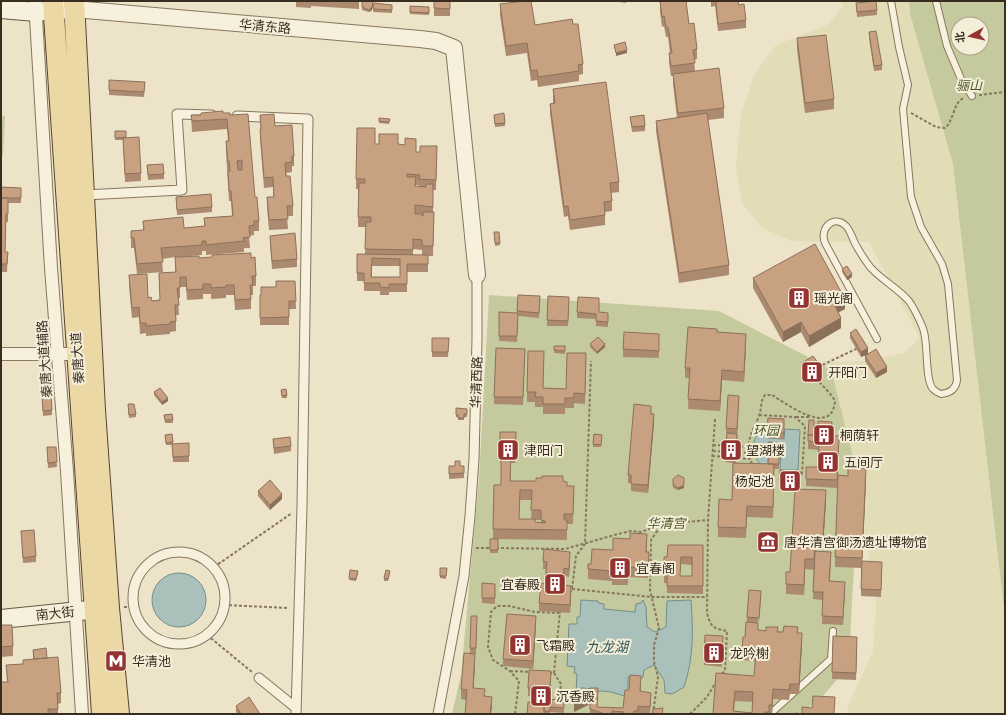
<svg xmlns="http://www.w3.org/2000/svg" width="1006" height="715" viewBox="0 0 1006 715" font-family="'IBM Plex Serif','Noto Sans SC',serif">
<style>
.farmland{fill:#e2dcb7}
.green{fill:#c4ca9d;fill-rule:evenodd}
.water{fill:#aac1bb;stroke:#708f88}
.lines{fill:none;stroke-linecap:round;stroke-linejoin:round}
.service-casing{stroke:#88765f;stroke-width:8}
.pedestrian-casing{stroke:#88765f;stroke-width:11}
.minor-casing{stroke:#88765f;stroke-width:14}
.tertiary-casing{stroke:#88765f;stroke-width:18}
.secondary-casing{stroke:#6a5742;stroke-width:20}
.primary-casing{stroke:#564432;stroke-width:22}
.path{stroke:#88765f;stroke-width:2;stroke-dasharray:3 2;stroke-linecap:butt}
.service{stroke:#f7f0dc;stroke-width:6}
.pedestrian{stroke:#f7f0dc;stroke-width:9}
.minor{stroke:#f7f0dc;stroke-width:12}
.tertiary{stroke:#f7f0dc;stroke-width:16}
.secondary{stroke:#f7f0dc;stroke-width:18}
.primary{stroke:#ecd8a4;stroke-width:20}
.wall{fill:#ac8a6f;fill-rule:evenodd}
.shaded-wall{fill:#8c715a}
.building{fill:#c8a181;stroke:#8c715a;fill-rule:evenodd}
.labels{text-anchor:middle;stroke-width:4;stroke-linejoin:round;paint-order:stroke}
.street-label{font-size:13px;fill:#392d21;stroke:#f4edd8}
.park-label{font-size:13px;font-style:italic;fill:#495529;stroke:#f4edd8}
.poi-label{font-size:13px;fill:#392d21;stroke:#f4edd8;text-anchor:start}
.water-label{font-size:14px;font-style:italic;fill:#325857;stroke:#f4edd8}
</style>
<rect width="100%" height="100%" fill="#ece3c9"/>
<!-- farmland -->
<path class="farmland" d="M842,1H909L910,14L953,164L1005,618V714H847L849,704L873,651L877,594L853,475L770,339L821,362L865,361L904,353L920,338L869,242L792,241L762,228L742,203L736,168L741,115L755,73L776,45L829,24L842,7Z"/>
<!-- green -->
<path class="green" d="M909,1H1005V618L953,164L910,14ZM958,24H982V48H958Z
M1,116H5L3,156H1Z
M489,295L719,311L831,369L859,481L851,619L850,664L823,696L800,714H452L461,675L479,479Z"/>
<!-- water -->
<path class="water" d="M761,428H767V438L784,439L785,429L800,430L798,470H780L781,445L768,444V469H763C752,453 749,445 761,428Z
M152 600a27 27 0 1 1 54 0a27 27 0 1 1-54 0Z
M581,600L598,601V603L604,604V609L635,612L636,604L641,603L643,600L646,607L647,627L655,632L666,627L667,601L691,600C693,632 694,656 684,687L672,694L665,693L664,680L654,665L644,670L643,677L641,679L637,677H628V697L611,692L602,691L592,692L585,688H581L580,692L576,693L577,674L574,673L575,667L567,666L569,624H577V617H580Z"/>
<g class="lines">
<!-- service casing -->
<g class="service-casing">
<path id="service" d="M936,1L947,46L961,79L972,96
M877,339L825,243C819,228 834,214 846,226C851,231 853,241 857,247C861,254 866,262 871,268C882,280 897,288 908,300C912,304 923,326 924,332C928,345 925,381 933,389C935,391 938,393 941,394C950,393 956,389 957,380L948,284L942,264L921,227L911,197L903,109L908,85L899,47L891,1
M770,714L831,659L833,631"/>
</g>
<!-- pedestrian casing -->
<g class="pedestrian-casing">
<path id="pedestrian" d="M237,116L308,119L302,506L296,714
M84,195L182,190L177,114L212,115
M133 598a46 46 0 1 1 92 0a46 46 0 1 1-92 0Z
M259,678L296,708
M438,714L464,576L470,516L474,459L477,339V275"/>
</g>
<!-- minor casing -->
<g class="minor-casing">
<path id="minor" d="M35,1L51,268L67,471L82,714
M1,354H76"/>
</g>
<!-- tertiary casing -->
<g class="tertiary-casing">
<path id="tertiary" d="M74,9L420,39L436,41L454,48L477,275"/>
</g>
<!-- secondary casing -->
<g class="secondary-casing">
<path id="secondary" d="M1,9L36,12L53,10L74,9
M1,619L109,608"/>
</g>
<!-- primary casing -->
<g class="primary-casing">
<path id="primary" d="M53,1L102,714
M74,1L95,410L109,608L119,714"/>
</g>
<!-- path -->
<path class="path" d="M979,95L1005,92
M911,113L936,127L945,128C954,121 953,102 964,98
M818,367L858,348
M759,415L795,417L805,426L802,474H799
M796,417H810
M715,419L708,520L707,613C711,627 712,628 727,631L725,671L720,675
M713,445L727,446
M735,446L748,447
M713,451L727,452
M734,452L749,453
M712,456L727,457
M733,458L750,459
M752,464C744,443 751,435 759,416C762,408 760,401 765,395H772C787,404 832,438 835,401C831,393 822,386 816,378
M476,548H492
M496,548L565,549L618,534L631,531L641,532L663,524L708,520
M214,567L292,513
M572,589L652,597H707
M570,593L572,589L576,556L585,544L591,361
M224,605L289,608
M124,607H134
M207,635L252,672
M510,671L531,672
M549,673H554L560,611
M554,673L561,684L559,701
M515,714L519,681L510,671L493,660L488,647L491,612L497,606H509L535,612L559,613
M653,714L658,677L654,662V645L659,628L650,590L651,540L662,524
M690,714L707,697L716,682"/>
<!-- service -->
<use href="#service" class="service"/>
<!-- pedestrian -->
<use href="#pedestrian" class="pedestrian"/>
<!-- minor -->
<use href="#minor" class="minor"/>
<!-- tertiary -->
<use href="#tertiary" class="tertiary"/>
<!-- secondary -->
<use href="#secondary" class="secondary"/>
<!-- primary -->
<use href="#primary" class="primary"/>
</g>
<!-- wall -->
<path class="wall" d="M296,1H359V9L311,6V8L296,7Z
M362,1L373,5L372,10L369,12L362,10Z
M434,1H450V16H434Z
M613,1H626V3Z
M660,1L689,24L697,49V59L694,60L695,71L724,108V118L708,120L729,265V275L679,283L656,131V121L677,118L673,84V76H671L669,63V53H670L668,37H666L664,26L662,27L660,11Z
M711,1H738L739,5L746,20V28L718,31L715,6L711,7Z
M374,3L392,5V13L373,12Z
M856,3L877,10V15L857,17Z
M500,4L535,25L573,24L583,64V74L579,75V81L538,87L537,80L531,81L527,53L506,56L500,15Z
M410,6L429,7V15L410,14Z
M869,32L882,65V70L874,71L869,38Z
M797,38L834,99V109L805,113L797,49Z
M145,82L144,97L109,95V90Z
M553,89L619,182V192L611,193L612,201V211L605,212V225L570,230L568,216L564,217L550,114V104L553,103Z
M223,113L230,115L255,197L259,221V231H254V235L249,236L250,248H244V252L206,255V251H202V255L178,257L199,258H251L256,276V286H253V295H251V309L235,310L234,295H226V298L211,299V294H203V299L187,300L186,287H180V298H178L179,315H176V331L170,332V334L146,336V333L140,334L139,317L132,318L129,286V275L152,301L160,300L159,273L175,272V257L162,259L163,272L137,274L134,248H131V231L143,230V221L184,228L204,226V218L232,216L231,201H229L226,151V141H228L227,129L192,132L191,115Z
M260,115L275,126L294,156V166H292V172L286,173L293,206V216H287L288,229L269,230L267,207V197H273V187L264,188L260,139V129H261Z
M494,115L505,123V126L495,127Z
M630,117L645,126V131L632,132Z
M379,118L390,119L389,124L379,123Z
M115,131L126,138L141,173V181L125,182L123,140H115Z
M375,144H398L416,152H420L437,146L436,190H433V212H434L433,256H428V272H407V292H389V295H380V291H364V281H357V254H365L366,227H358V189H356V179ZM416,185H419V186H416ZM413,249L422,250V255H413ZM372,266H400V277H372Z
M147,165L164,174V179L148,180Z
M1,187L21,188V203H8V222H6L5,252H8L7,272H1Z
M176,197L212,207V212L177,215Z
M494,232H499L500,245L495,246Z
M270,236L297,259V267L272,269L270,243Z
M842,269L852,277L847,280L842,272Z
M753,278L845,309L838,312L841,328L809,347L801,332L783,342L753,288Z
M295,281L296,309H289V325H260V295H261Z
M518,295L540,296L539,318L518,316L517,342L499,341V312L517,313Z
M548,296L569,297L568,326H547Z
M577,312H599L608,318V327L596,326V319L577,318Z
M717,332L746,344L744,382L722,380L720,411L688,409L689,378H685V368Z
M850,333L868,354L861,357L850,338Z
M659,334V358L623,357V349Z
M432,338H449L448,357H432Z
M590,344L605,347L597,354L590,347Z
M554,346H565V354L554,353Z
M496,348L525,349L523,405L494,404Z
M586,353L585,404L574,403V408H565V414H543V407H535V402H527V392L544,388L566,389Z
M865,356L887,372L876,378L865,361Z
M802,363L823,376L812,383L802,369Z
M281,390L287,395V398H282Z
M154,392L168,401L162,405L154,395Z
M42,396L52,410V415L43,416Z
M739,401L736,463L768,464L769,455L768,454V452L781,443L780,455H779V469H774L773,518L747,517L746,538L718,537V527L732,500L733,463L725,462L727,433H726V428Z
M128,407L136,414V417L129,418Z
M456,408L467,409V417H464V420H458V417H456Z
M172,414L173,423H165L164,415Z
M651,414L654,422L648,493L631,491V483H628V475Z
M768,418L784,419V439L767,438Z
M500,432H516L515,463H511V481H563L567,486H574L573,524H567V540L498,539V553H490V539H493L494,485H501V463H500ZM520,500H532L531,519H519ZM535,520H541V523L535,522Z
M172,434L173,444L189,456V462H173L172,445H166L165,435Z
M594,434L602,435L601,447H593Z
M814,435L831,436L839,444L837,488L806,486V479L818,467L819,450L808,449V441Z
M273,439L291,446V451L274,454Z
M47,447H56L57,467L48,468Z
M449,466H464V478L449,479Z
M780,470L801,477L800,487L779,486Z
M866,479L862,561L882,569L881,597L861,596V568L835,567V557Z
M673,481L684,488L678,490L673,488Z
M258,491L282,499L270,510L258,496Z
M826,501L823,547L816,546V551L831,560L830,581L845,589L843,625L822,624L823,600L813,599L814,570L805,569L804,595L786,594V584L790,572Z
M21,531L36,556V562L23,563Z
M647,544V552L649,562L648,578L628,577V585H612V581L588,579V564H591Z
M703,545V594L667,593V583H664V575L667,557ZM681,564L692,565V576H680Z
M570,559L569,577L564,576L563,585L571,593L570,613L539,611V603L545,584L546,569H543V561Z
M440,568H447L446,579L440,578Z
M358,573L356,581L349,580V578Z
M390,573L388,581H384V578Z
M495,584V604L482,603V598Z
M761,596L758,623V630L798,633L802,643L799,694H790L789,700L773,699L772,714H713L716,673L754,676L755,661L742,660V650L745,637L747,617ZM735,701L753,702L752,713L734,711Z
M477,616L476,654L470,653V648Z
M536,624L533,669L503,666V659Z
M1,625L13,646V656L1,657Z
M833,636L857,637L856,680L832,679Z
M723,641L722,667L704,665V660Z
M33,650L47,658L61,693V703L58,704V714H1L7,682L6,665L23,664L33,659Z
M475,664L473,689L485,696L492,707L466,700L461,699V689Z
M551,679L550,697L542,696V699L564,700V713L550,712V714H527L531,702V696H528V688Z
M641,684V691L651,700L650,714H590V704L574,712L598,696L597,707L623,708L629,690Z
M236,706L260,714H237L236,711Z"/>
<!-- shaded-wall -->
<path class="shaded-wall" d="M373,2L372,10L369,12V10Z
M627,50V53L616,56V53Z
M852,274V277L847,280V277Z
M845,299V309L834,315V304Z
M841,318V328L809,347V336Z
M801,322V332L783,342V332Z
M746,334V344L744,382V372Z
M605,344V347L597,354V352Z
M868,348V354L861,357V352Z
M887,367V372L876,378V373Z
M722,370V380L720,411V401Z
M823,370V376L812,383V378Z
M168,398V401L162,405V402Z
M654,414V422L648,493V485Z
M774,464V474L773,518V507Z
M866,468V479L862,568V558Z
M684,485V488L678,490V488Z
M826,490V501L823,547V537Z
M282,494V499L270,510V505Z
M570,552V559L569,577V569Z
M805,559V569L804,595V585Z
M845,582V589L843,625V617Z
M571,586V593L570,613V605Z
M761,591V596L759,623V618Z
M536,616V624L533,669V661Z
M802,633V643L799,694V684Z
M475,654V664L473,699V688Z
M773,689V699L772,714V705Z
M590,696V704L574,712V704Z
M492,697V707L491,714H490Z"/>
<!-- building -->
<path class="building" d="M362,1H372L373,2L372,7L369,10L362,7Z
M434,1H450V9L434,8Z
M524,1H531L535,25L572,19L573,24H578L583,64L578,65L579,71L538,77L537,70L531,71L527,43L506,46L500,4Z
M660,1H686L689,24L694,23L697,49L693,50L695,63L671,66L669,53H672L668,27H666L664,16L662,17Z
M716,1H738L739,5L744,4L746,20L718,24Z
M876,1L877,10L857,12L856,3Z
M374,3L392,5V10L373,9Z
M410,6L429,7V13L410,12Z
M876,31L882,65L874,66L869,32Z
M826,35L834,99L805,103L797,38Z
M625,42L627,50L616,53L614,45Z
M719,68L724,108L678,113L673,74Z
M109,80L145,82L144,92L109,90Z
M606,82L619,182L610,183L612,201L604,202L605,215L570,220L568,206L564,207L550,104L555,103L553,89Z
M223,111V113H230V115L248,114L255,197H257L259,221H254V225L249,226L250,237L243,238L244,241L206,245V241H202V245L161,248L163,262L137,264L134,238H131V231L144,230L143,221L183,217L184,228L205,226L204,218L233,216L231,191H229L228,171H230L229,161L228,162L226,141H229L227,119L192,121L191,115H201V113ZM242,160V170H238L237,161Z
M504,113L505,123L495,124L494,115Z
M707,113L729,265L679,273L656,121Z
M274,114L275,126L292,125L294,156H292V162L285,163L286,176H290L293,206H287L288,219L269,220L267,197H274L273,177L264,178L260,129H261L260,115Z
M644,115L645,126L632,127L630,117Z
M379,118L390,119L389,122L379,121Z
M357,128H375V144H379V134H398V144L405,145V138L416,139V152H420V146H437L436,180L419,179L420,175L407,174V177H416L415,186L426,187V184H433V207L415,205V214H422V216H423V212H434L433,246H422V240L413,239V250L365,249L366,222H371V217H358L359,183H365V179H356Z
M115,131H126V137L115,138Z
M139,137L141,173L125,174L123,138Z
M163,164L164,174L148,175L147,165Z
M1,187L21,188V198H1Z
M211,194L212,207L177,210L176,197Z
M1,198H8V214H6L5,252H8L7,264H1Z
M494,232H499L500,243H495Z
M295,233L297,259L272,261L270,236Z
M815,244L845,299L834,304L841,318L809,336L801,322L783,332L753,278Z
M251,253V258L255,257L256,276H252L253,285H250L251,299L235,300L234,285H226V287L211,288V284H203V289L187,290L186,277H180V288H177L179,305H175L176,321L170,322V324L146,326V323H140L139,307L132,308L129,275L147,274L148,298L151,297L152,301L160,300L159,273L176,272L175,257L199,256V258L212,257V255Z
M357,254L428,255V264H407V284H389V288L380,287V283H364V273H357ZM372,258L400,259V277H371Z
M847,266L852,274L847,277L842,269Z
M276,281H295L296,301H289V317L260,318V295H261V287H276Z
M518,295L540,296L539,313L517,311Z
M548,296L569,297L568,321L547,320Z
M578,297L599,298V312L608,313V322L596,321V314L577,312Z
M499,312L518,313L517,336H499Z
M688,327L717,329V332L746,334L744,372L722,370L720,401L688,399L690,368H685Z
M856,329L868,348L861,352L850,333Z
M624,332L659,334V351L623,349Z
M598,337L605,344L597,352L590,344Z
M432,338H449L448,352H432Z
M554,346H565V351L554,350Z
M496,348L525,349L523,397H494Z
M876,349L887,367L876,373L865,356Z
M528,351H544L543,388L566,389L567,353H586L585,394L574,393V398H565V404H543V397H535L536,392H527Z
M813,356L823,370L812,378L802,363Z
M160,388L168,398L162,402L154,392Z
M286,389L287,395L282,396L281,390Z
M51,395L52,410L43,411L42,396Z
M728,395L739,396L737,429L726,428Z
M128,404H134L136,414L129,415Z
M634,404L651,406V414H654L648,485L631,484V475H628Z
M456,408L467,409V414H464V418H458V415H456Z
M172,414L173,420H165L164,415Z
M768,418L784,419V433H767Z
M809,420H814V435H808Z
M818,421L832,422L831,436L817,435Z
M500,432H516L515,458H511V453H501V458H500Z
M727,433L737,434L736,458L725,457Z
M172,434L173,442L166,443L165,435Z
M594,434L602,435L601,445L593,444Z
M808,435L839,436L837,480L806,479V467H818L819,442L808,441Z
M290,437L291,446L274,448L273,439Z
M768,442L781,443L780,452H779V450L769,449V452H768Z
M189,443V456L173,457L172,444Z
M47,447H56L57,462L48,463Z
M769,449L779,450V464H768Z
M501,453H511L510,481H536V478H542V476H563V481L567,482V486H574L573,514H564V520H567V530L493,529L494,485H501ZM520,490H532L531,510H541V520L545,521V523L535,522V519H519Z
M455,461H460V466H464V473L449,474V466H455Z
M733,463L774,464L773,507L747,506L746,528L718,527L719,499L732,500Z
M848,468H866L862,558L835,557L838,475L848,476Z
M780,470L801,472L800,482L779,481Z
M678,475L684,478V485L678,488L673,485V479Z
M270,480L282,494L270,505L258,491Z
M795,489L826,490L823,537L816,536L814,559H805L804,585L786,584V572H790Z
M34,530L36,556L23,558L21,531Z
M630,533L647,534L646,552H649L648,568L628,567V575H612V571L588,569V564H591L592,549L613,550V538L630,539Z
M490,539H498V550H490Z
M668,545H703V586H667V575H664V557H667ZM681,557H692V576H680Z
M544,549L570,552L569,569L564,568L563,585L571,586L570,605L539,603L541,583L545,584L547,562L543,561Z
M815,551L831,552L829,581L845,582L843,617L822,616L823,592H813Z
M862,561L882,562L881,590L861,589Z
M440,568H447L446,576H440Z
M350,570L358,571L356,579L349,578Z
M386,570L390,571L388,579L384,578Z
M482,583L495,584V598H482Z
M749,590L761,591L759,618L747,617Z
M507,614L536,616L533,661L503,659Z
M471,616H477L476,648H470Z
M746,622L758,623V630L766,631V627H778L777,632H783L784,626L798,627L797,633H802L799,684H790L789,690L773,689L772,705H769V712H765L764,714H713L716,673L754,676L756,651L742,650L743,637H745ZM735,691L753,692L752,713L733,711Z
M1,625H12L13,646L1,647Z
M705,635L723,636L722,661L704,660Z
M833,636L857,637L856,673L832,672Z
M46,648L47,658L34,659L33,650Z
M464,653L475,654L473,688L485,689L484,696L492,697L490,714H465L467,690L461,689Z
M58,657L61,693H57L58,709H48V714H1V682H8L6,665L23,664V660Z
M529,670L551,671L550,689L542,688L541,703H544V714H527L528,702H531L532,688H528Z
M630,675L641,676L640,691L651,693L650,707L638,706V711H634V714H623L624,712L612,711V714H602V713L590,709V696L574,704V696L590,688H598L597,707L623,708L625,690H629Z
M813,696L835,697L834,714H836H796V713L802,714V707L812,708Z
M249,697L260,714H241L236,706Z
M541,699L564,700V708L550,707V711H544V703H541Z
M663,708L662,714H653V709Z"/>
<!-- icons -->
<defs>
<g id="building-square" transform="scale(1.15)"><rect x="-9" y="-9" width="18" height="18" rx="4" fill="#943432" stroke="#f4edd8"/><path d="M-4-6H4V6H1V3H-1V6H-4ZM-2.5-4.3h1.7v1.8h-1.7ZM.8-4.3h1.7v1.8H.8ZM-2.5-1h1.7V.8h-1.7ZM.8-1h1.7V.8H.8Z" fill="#fff"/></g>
<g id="museum-square" transform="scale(1.15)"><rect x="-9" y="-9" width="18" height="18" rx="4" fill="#943432" stroke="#f4edd8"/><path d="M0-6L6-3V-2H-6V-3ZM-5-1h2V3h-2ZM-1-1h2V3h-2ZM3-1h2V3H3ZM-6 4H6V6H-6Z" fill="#fff"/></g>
<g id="metro-square" transform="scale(1.15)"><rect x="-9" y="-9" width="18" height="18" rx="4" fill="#943432" stroke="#f4edd8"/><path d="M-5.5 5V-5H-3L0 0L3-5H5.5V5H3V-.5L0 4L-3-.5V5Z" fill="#fff"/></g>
</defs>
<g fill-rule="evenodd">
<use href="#building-square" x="799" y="298"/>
<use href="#building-square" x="812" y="372"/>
<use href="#building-square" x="824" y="435"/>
<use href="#building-square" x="508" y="450"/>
<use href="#building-square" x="731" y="450"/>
<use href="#building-square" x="828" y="462"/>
<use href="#building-square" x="790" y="481"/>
<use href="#museum-square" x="768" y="542"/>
<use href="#building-square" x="620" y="568"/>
<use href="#building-square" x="555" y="584"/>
<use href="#building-square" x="520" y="645"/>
<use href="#building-square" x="714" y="653"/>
<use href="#metro-square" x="116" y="661"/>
<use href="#building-square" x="541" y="696"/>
</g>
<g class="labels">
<!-- street labels -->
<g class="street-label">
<text transform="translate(265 26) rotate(5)" y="5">华清东路</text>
<text transform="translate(77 358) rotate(-94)" y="5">秦唐大道</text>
<text transform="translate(44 359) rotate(-94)" y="5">秦唐大道辅路</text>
<text transform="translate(476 382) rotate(-88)" y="5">华清西路</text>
<text transform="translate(55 613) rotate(-6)" y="5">南大街</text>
</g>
<!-- park labels -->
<g class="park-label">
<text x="969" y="90">骊山</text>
<text x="766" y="435">环园</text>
<text x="666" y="528">华清宫</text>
</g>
<!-- poi labels -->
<g class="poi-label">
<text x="814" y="303">瑶光阁</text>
<text x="828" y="377">开阳门</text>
<text x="840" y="440">桐荫轩</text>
<text x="524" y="455">津阳门</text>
<text x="746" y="455">望湖楼</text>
<text x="844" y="467">五间厅</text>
<text x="774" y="486" text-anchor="end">杨妃池</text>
<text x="784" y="547">唐华清宫御汤遗址博物馆</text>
<text x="636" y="573">宜春阁</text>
<text x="540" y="589" text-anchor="end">宜春殿</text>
<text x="536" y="650">飞霜殿</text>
<text x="730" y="658">龙吟榭</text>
<text x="132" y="666">华清池</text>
<text x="556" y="701">沉香殿</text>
</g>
<!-- water labels -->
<g class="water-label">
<text x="607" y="652">九龙湖</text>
</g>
</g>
<!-- border -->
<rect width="1006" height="715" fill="none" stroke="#392d21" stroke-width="4"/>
<!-- north arrow -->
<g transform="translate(970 36) rotate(262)"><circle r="19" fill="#f4edd8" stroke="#a9a08f"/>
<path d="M0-3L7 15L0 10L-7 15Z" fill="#943432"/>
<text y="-6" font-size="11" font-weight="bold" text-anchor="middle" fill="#392d21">北</text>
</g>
</svg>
